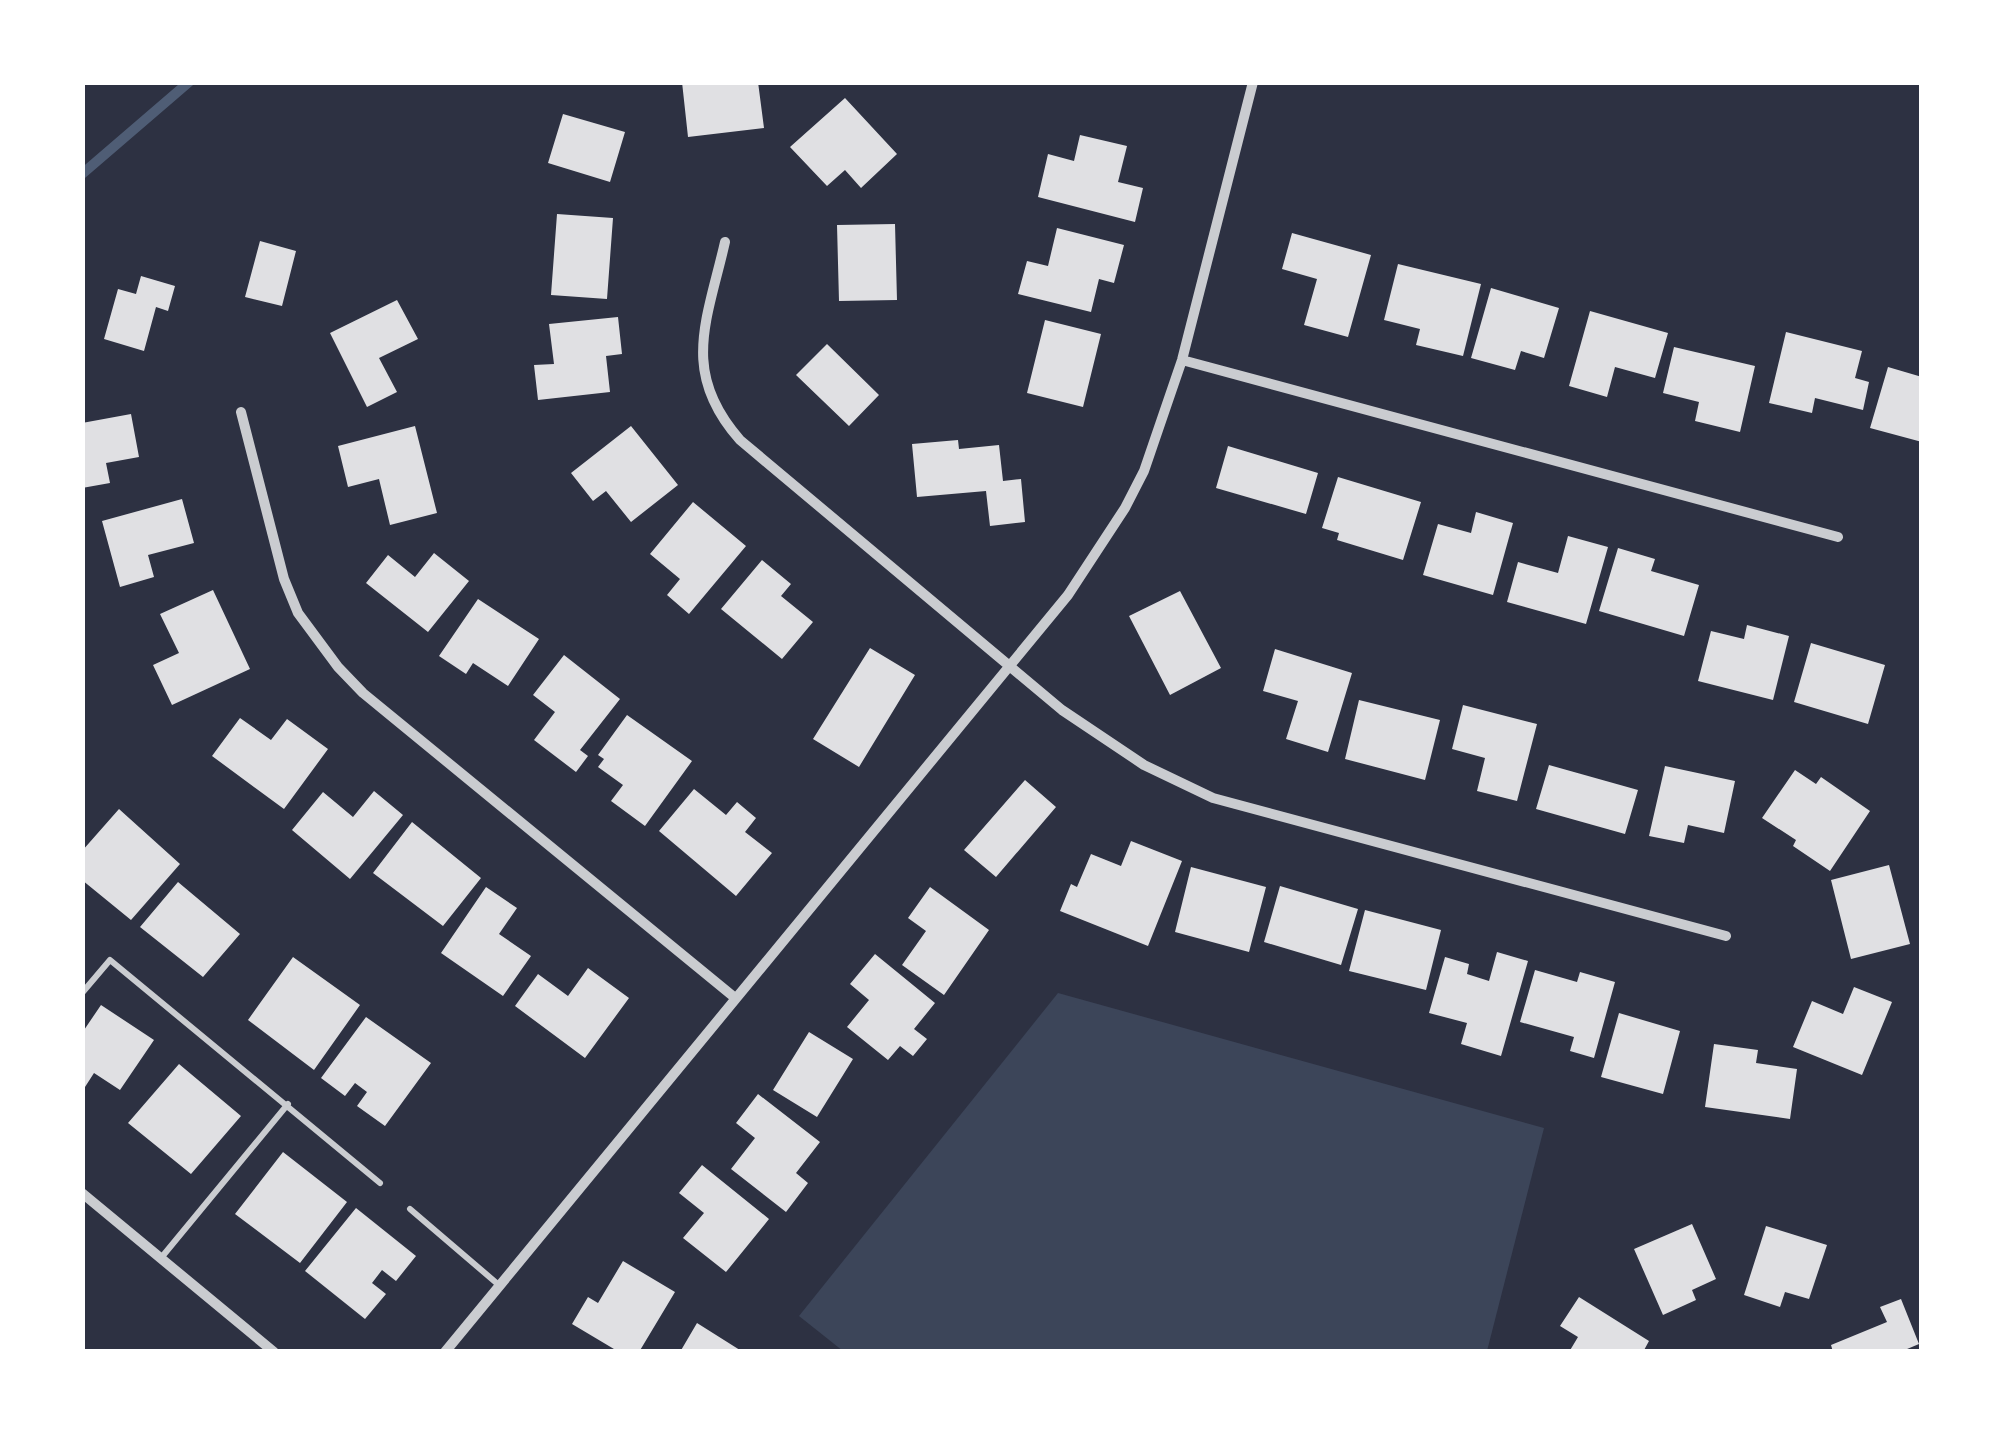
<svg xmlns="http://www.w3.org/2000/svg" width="2004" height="1434" viewBox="0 0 2004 1434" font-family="'Libre Baskerville',serif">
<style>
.green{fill:#3c4559}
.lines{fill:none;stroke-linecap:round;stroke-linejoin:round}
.stream{stroke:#4f5d75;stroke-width:10}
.building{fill:#e0e0e3}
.service{stroke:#caccd0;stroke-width:6}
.minor{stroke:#caccd0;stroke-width:10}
</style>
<rect width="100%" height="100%" fill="#2d3142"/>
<!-- green -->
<path class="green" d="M1058,993L1544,1128L1487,1351H843L799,1316Z"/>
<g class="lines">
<!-- stream -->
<path class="stream" d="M82,174L189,82"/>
</g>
<!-- building -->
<path class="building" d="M682,82H758L764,128L688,137Z
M845,98L897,154L861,188L845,170L827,186L790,147Z
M563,114L625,132L610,182L548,163Z
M1080,135L1127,146L1118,182L1143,188L1135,222L1038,197L1048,154L1074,161Z
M557,214L613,218L607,299L551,295Z
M895,224L897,300L839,301L837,225Z
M1057,228L1124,245L1114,283L1099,279L1091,312L1018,294L1027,261L1048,266Z
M1292,233L1371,255L1348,337L1304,325L1317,279L1282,269Z
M260,241L296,251L282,306L245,297Z
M1398,264L1481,284L1463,356L1416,345L1420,329L1384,320Z
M141,276L175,286L168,311L156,307L144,351L104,339L118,289L136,294Z
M1491,288L1559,308L1544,358L1521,351L1515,370L1471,358Z
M397,300L418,339L379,358L397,392L367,407L330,333Z
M1590,311L1668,333L1655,378L1615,367L1607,397L1569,386Z
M618,317L622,354L606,356L610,392L538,400L534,365L554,364L549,324Z
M1045,320L1101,334L1083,407L1027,393Z
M1786,332L1862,351L1855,378L1869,382L1863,410L1815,398L1812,413L1769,403Z
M827,344L879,395L849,426L796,375Z
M1674,347L1755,366L1740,432L1695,421L1699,402L1663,393Z
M1888,367L1922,377V442L1870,428Z
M131,414L139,457L106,463L110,483L82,488V423Z
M415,426L437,513L390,525L379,479L348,487L338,446Z
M631,426L678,485L631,522L606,491L593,501L571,473Z
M958,440L959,449L999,445L1003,481L1021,479L1025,522L990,526L986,491L917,497L912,444Z
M1228,446L1318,473L1306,514L1216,488Z
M1338,477L1421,502L1403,560L1337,540L1339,533L1322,528Z
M182,499L194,543L148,555L154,577L120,587L102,521Z
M693,502L746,546L689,614L667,595L680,579L650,554Z
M1476,512L1513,523L1493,595L1423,575L1438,524L1471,533Z
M1568,536L1608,547L1586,624L1507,602L1518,562L1558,573Z
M1618,548L1655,559L1651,571L1699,585L1684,636L1599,611Z
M434,553L469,581L428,632L366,583L388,555L415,577Z
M762,560L791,584L781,596L813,622L782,659L721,609Z
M213,590L250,669L172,705L153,665L179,653L160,614Z
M1180,591L1221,668L1170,695L1129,616Z
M478,599L539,639L508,686L473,663L466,674L439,656Z
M1747,625L1789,636L1773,700L1698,681L1711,631L1744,639Z
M1811,643L1885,665L1868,724L1794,702Z
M870,648L915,675L859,767L813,739Z
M1275,649L1352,673L1328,752L1286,739L1298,701L1263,691Z
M564,655L620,699L580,750L588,756L576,772L534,740L555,712L533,695Z
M1359,700L1440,720L1425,780L1345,759Z
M1463,705L1537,724L1517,801L1477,791L1485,758L1452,749Z
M627,715L692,761L645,826L611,801L623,785L598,767L604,759L598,755Z
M240,718L271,740L287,719L328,749L284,809L212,756Z
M1549,765L1638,790L1625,834L1536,809Z
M1665,766L1735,781L1724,833L1688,825L1684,843L1649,836Z
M1795,770L1816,784L1821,777L1870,811L1830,871L1793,846L1796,840L1762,818Z
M1025,780L1056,807L996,877L964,850Z
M694,789L726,815L737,802L756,818L745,832L772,853L736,896L659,831Z
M374,791L403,815L350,879L292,830L323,792L353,817Z
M119,809L180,864L131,920L82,880V851Z
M412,822L481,878L443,926L373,873Z
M1131,841L1182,861L1148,946L1060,911L1071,884L1077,887L1091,854L1121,866Z
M1889,865L1910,944L1851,959L1831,880Z
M1191,867L1266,887L1249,952L1175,932Z
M178,882L240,934L203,977L140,927Z
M1280,886L1358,909L1341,965L1264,942Z
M486,887L517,908L499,934L531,956L503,996L441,953Z
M930,887L989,930L944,995L902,965L926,931L908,918Z
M1365,910L1441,930L1426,990L1349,971Z
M1497,952L1528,961L1501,1056L1461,1044L1467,1023L1429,1013L1445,957L1469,964L1467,974L1489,981Z
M875,954L935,1003L914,1029L927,1039L913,1056L900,1046L888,1060L847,1027L869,1000L850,984Z
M293,957L360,1005L314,1070L248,1020Z
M588,968L629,998L585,1058L515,1006L538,974L568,996Z
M1535,970L1577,982L1580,972L1615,982L1594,1058L1570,1051L1574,1037L1520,1022Z
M1854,987L1892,1002L1862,1075L1793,1047L1812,1001L1843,1014Z
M101,1005L154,1040L120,1090L94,1073L85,1087L82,1085V1033Z
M1619,1013L1680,1031L1663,1094L1601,1077Z
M366,1017L431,1063L385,1126L357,1106L367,1092L355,1083L345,1096L321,1078Z
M809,1032L853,1059L817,1117L773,1090Z
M1714,1044L1758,1050L1756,1063L1797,1069L1790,1119L1705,1107Z
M179,1064L241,1116L191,1174L128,1123Z
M758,1094L820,1142L796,1173L808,1183L786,1212L731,1169L755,1138L736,1123Z
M283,1152L347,1202L300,1263L235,1214Z
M702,1165L769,1219L726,1272L683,1238L704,1213L679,1193Z
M356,1208L416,1256L396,1281L382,1270L372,1283L386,1294L365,1319L305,1271Z
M1692,1224L1716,1279L1692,1290L1696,1300L1663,1315L1634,1249Z
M1766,1226L1827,1245L1809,1299L1785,1292L1780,1307L1744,1295Z
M623,1261L675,1292L639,1352H619L572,1324L588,1297L598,1303Z
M1579,1297L1649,1341L1643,1352H1569L1578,1337L1560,1326Z
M1901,1299L1919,1344L1900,1352H1833L1831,1345L1887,1322L1880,1307Z
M697,1323L743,1352H680Z"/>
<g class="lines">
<!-- service -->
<path class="service" d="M82,993L110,960L380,1183
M410,1209L500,1286
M161,1258L288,1104"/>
<!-- minor -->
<path class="minor" d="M725,242C707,321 680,372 740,440L1062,710L1144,765L1213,798L1726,936
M1182,360L1838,537
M241,412L284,579L298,613L338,667L363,693L734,997
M82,1193L274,1352
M445,1352L1068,595L1125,508L1144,471L1182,360L1253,82"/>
</g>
<!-- border -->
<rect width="2004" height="1434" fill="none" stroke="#ffffff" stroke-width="170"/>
</svg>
